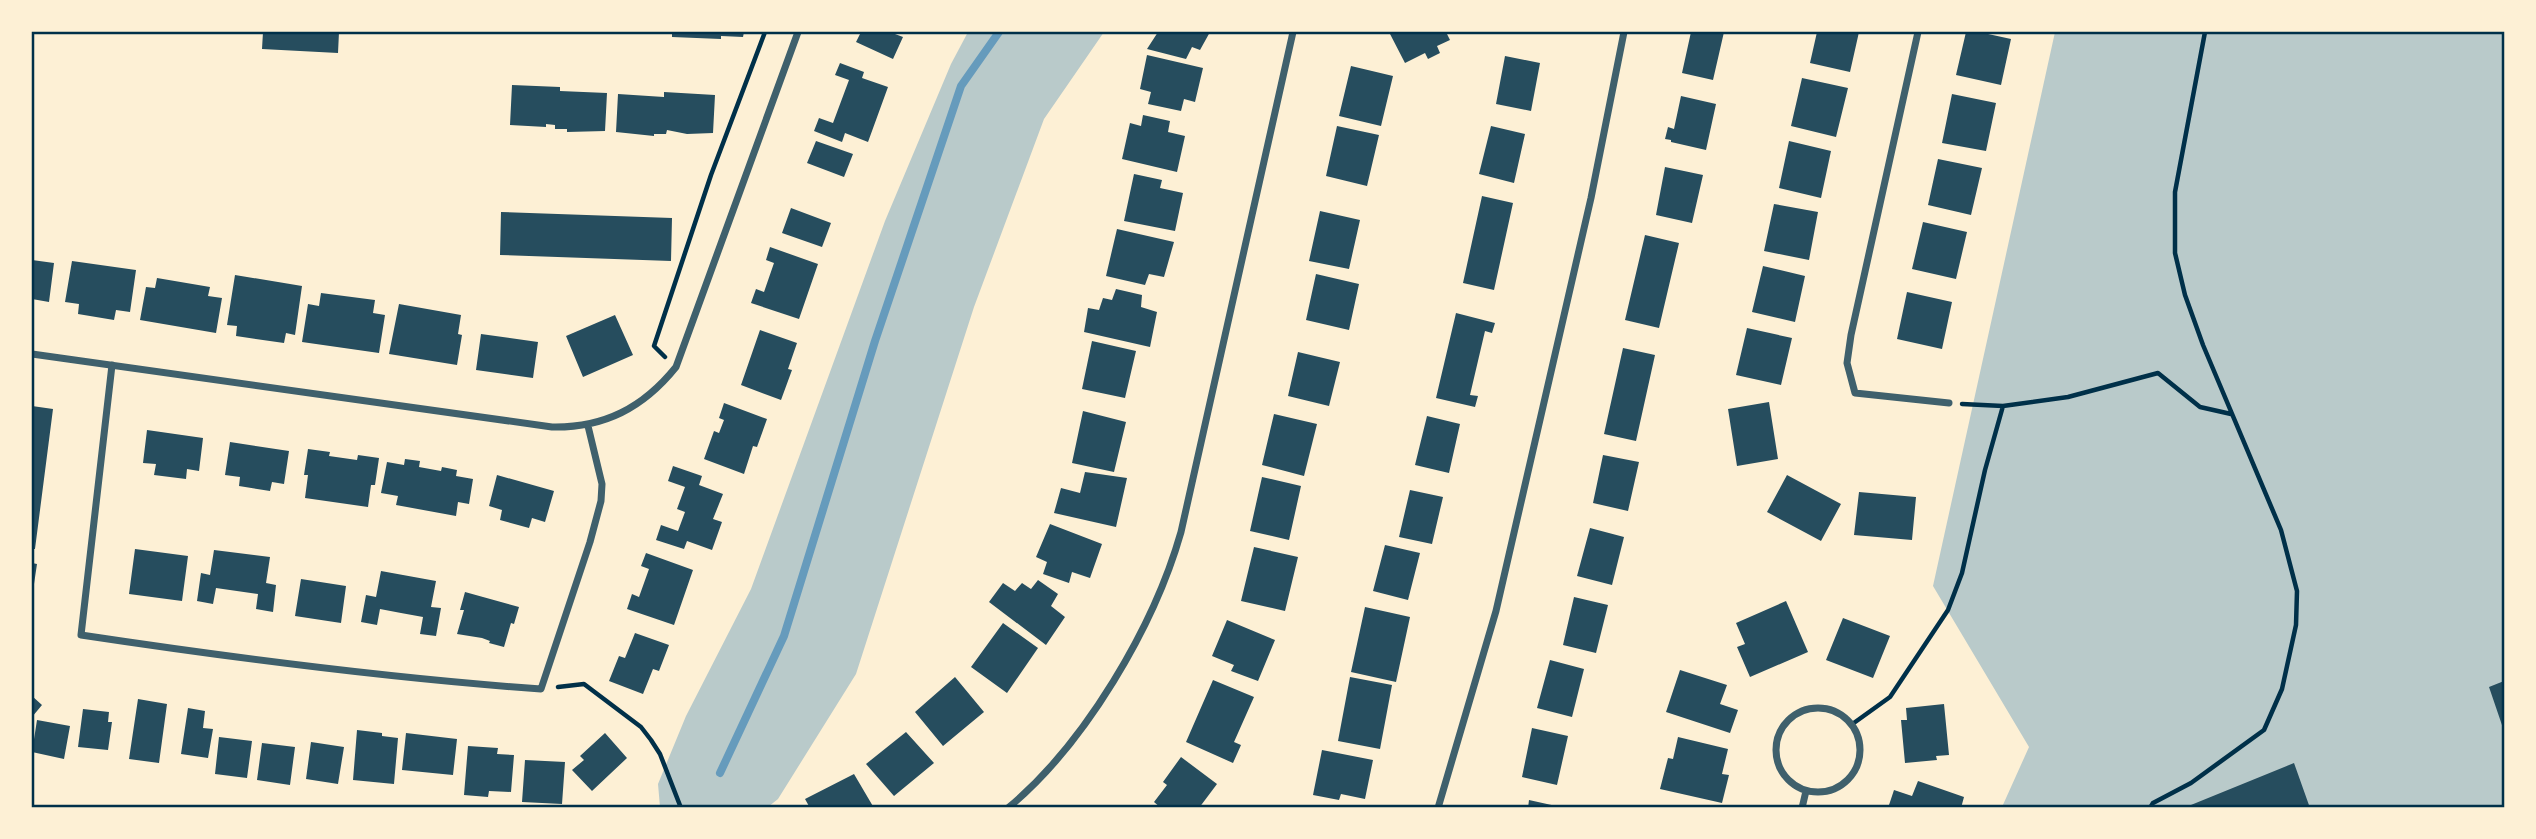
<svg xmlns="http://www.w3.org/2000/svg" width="2536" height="839" viewBox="0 0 2536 839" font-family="Signika,sans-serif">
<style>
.green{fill:#b9caca}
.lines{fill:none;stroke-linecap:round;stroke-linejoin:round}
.stream{stroke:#669bbc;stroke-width:8}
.building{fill:#264d5e}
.path{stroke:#003049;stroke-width:4.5}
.minor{stroke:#3f606c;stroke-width:7}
.neatline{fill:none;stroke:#003049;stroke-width:2.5}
</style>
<rect width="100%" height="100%" fill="#fdf0d5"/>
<!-- green -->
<path class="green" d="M968,32H1104L1044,119L974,307L856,674L778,799L768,807H660L658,784L686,716L751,589L885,221L951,64Z
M2055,32H2504V807H2002L2029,747L1933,586Z"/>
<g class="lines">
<!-- stream -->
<path class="stream" d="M720,773L784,636L875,341L961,86L999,32"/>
</g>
<!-- building -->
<path class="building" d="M263,32H339L338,53L262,49Z
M672,32H744L743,37L721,36V39L672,37Z
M861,32H896L895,34L903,37L893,59L856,42Z
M1158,32H1210L1200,50L1192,47L1186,59L1147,49Z
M1389,32H1446L1450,40L1437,46L1440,53L1428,59L1425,53L1405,63Z
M1691,32H1724L1713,80L1682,73Z
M1817,32H1859L1850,72L1810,63Z
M1966,32H1979L2011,39L2001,85L1956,75Z
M1147,55L1203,68L1195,102L1184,99L1181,111L1148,104L1151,92L1140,89Z
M1505,56L1540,63L1531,111L1496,104Z
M840,63L864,72L862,78L888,87L868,142L845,133L842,142L814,131L819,118L833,123L849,80L835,75Z
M1351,66L1393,76L1381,126L1339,116Z
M1802,78L1848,88L1836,137L1791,126Z
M512,85L560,87V91L607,93L605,131L567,132V129H555V125L546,124V127L510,125Z
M664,92L715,95L713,133L687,134L667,130L666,134H654V136L616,132L618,94L664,97Z
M1952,94L1996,103L1986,151L1942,143Z
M1681,96L1716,104L1706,150L1671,142V140L1665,139L1668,127L1674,129Z
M1143,115L1170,121L1168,132L1185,136L1177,172L1122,159L1130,123L1141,126Z
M1337,126L1379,135L1367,186L1326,176Z
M1491,126L1525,134L1514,183L1479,174Z
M816,141L853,154L844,177L807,163Z
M1789,141L1831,151L1821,198L1779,188Z
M1938,159L1982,168L1971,215L1928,205Z
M1665,167L1703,175L1692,223L1656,215Z
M1134,174L1162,180L1160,188L1183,193L1175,231L1124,221Z
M1482,196L1513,203L1494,290L1463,283Z
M1774,204L1818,212L1809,260L1764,251Z
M791,208L831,223L822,247L782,233Z
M1320,211L1360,220L1349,269L1309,261Z
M501,212L672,218L671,261L500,255Z
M1923,222L1967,232L1956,279L1912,269Z
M1117,229L1174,242L1164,277L1149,274L1145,285L1106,276Z
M1645,235L1679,243L1659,328L1625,320Z
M770,247L818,264L799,319L751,303L756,289L764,292L774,263L766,260Z
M32,260L54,263L49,302L32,299Z
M72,261L136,270L130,312L116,310L114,320L78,314L79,304L65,302Z
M1763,266L1805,276L1795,322L1752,312Z
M1316,274L1359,284L1349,330L1306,320Z
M235,275L302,286L295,335L286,333L284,343L236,336L237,326L227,325Z
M157,278L210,287L208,296L222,298L216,333L140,320L146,287L155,288Z
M1116,289L1142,295L1141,307L1157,312L1150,347L1084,332L1088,308L1099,310L1103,298L1112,300Z
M1907,292L1952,302L1942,349L1897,339Z
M321,293L375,300L373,313L385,315L379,353L302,342L308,304L319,306Z
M399,304L461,315L458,334L462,335L457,365L389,354Z
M1456,313L1495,323L1492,333L1485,331L1470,395L1478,396L1475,407L1436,398Z
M615,315L633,355L583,377L566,336Z
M1747,328L1792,338L1781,385L1736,375Z
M760,330L797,343L788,369L792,370L781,400L741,385Z
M481,334L538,342L533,378L476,370Z
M1092,341L1136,351L1125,398L1082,389Z
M1623,348L1655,355L1636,441L1604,434Z
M1298,352L1340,362L1329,406L1288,396Z
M1769,402L1778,459L1737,466L1728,409Z
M724,403L767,419L757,447L753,446L744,474L704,459L714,431L719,433L724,420L719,418Z
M32,406L53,409L35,549H32Z
M1083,411L1126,422L1114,472L1072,463Z
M1274,414L1317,424L1304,476L1262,465Z
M1427,416L1460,424L1449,473L1415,465Z
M147,430L203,438L199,471L187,469L186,479L154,475L156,464L143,463Z
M230,442L289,451L284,484L272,482L270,491L239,486L240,477L225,475Z
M308,449L330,452L329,456L357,460L358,455L379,458L375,485H371L368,507L305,498L308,475H304Z
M1603,455L1639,462L1628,511L1593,503Z
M405,459L420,461L419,467L441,471L442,467L457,470L456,476L473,479L469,504L458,502L456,516L396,505L398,496L381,493L387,462L404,465Z
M673,466L702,476L699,485L723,494L713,519L722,522L712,550L687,541L684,549L656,540L661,525L678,531L685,512L677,509L685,487L668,481Z
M1085,472L1127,478L1116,527L1054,513L1061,488L1080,493Z
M497,475L554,491L545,522L532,518L529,528L500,520L502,510L489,506Z
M1787,475L1841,504L1821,541L1767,512Z
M1262,477L1301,486L1289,540L1250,531Z
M1410,490L1443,497L1432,544L1399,537Z
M1859,492L1916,497L1912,540L1854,535Z
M1050,524L1102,544L1090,578L1072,572L1069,583L1043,574L1047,562L1036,557Z
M1590,528L1624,537L1612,585L1577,576Z
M1385,545L1420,553L1408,600L1373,591Z
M1254,547L1298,557L1285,611L1241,601Z
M135,549L188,556L182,601L129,594Z
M214,550L270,557L266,583L276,585L273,612L256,609L258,594L216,588L213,604L197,601L201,573L210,575Z
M646,553L693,570L674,625L627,609L632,594L639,597L649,569L641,566Z
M32,563L37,564L34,584H32Z
M381,571L436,581L431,607L441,608L436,636L420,634L423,617L401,613L380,609L377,625L361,622L366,595L376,597Z
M301,579L346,586L341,623L295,616Z
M1038,580L1058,594L1051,606L1065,617L1046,645L989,602L1003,583L1015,591L1022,583L1031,589Z
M465,592L519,607L514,624L511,623L504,647L489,643L490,641L482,638L457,634L464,610H460Z
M1574,597L1608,605L1596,653L1563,645Z
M1786,601L1808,652L1750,677L1737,647L1745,644L1736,623Z
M1365,607L1410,617L1396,682L1351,672Z
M1843,618L1890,636L1873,678L1826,660Z
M1227,620L1275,640L1258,681L1231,671L1234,665L1212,656Z
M1003,623L1038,648L1007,693L971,667Z
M635,633L669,645L659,671L653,669L643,694L609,681L619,656L625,658Z
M1550,660L1584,669L1572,717L1537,708Z
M1680,670L1727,685L1720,704L1738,710L1730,733L1666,712Z
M955,677L984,712L943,746L915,712Z
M1350,677L1392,685L1380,749L1338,741Z
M1213,680L1254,697L1234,742L1241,745L1233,763L1186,742Z
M2504,681V731L2489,687Z
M32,696L42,705L32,717Z
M138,699L167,704L159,763L129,759Z
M1944,704L1949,755L1936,756L1937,760L1905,763L1901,720H1907L1906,708Z
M188,708L205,711L203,728L213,729L208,758L181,754Z
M83,709L109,712L108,722H112L108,750L78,747Z
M37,720L70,726L64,759L32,752Z
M1532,728L1568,736L1557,785L1522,777Z
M357,730L382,733V736L398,738L394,784L353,780Z
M906,732L934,763L894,796L866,764Z
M406,733L457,739L453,775L402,770Z
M605,733L627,758L592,791L572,770L584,760L580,756Z
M219,737L252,741L247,778L215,774Z
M1678,737L1728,749L1722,774L1729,775L1722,803L1660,789L1668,758L1673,759Z
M311,742L344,747L338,784L306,779Z
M262,743L295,747L290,785L257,780Z
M468,746L498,748L497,754L514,755L511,792L489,791L488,797L464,795Z
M1322,750L1373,760L1365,799L1341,794L1339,800L1313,795Z
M1181,757L1217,784L1199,808H1161L1154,802L1167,785L1163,782Z
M525,760L565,762L562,804L522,802Z
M2294,763L2310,808H2186V807Z
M854,774L874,808H810L805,799Z
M1918,781L1964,797L1961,808H1888L1894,790L1912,796Z
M1529,800L1556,806L1555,808H1528Z"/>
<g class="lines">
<!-- path -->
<path class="path" d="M665,357L654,346L711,175L765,32
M1962,404L2003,406L2068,397L2158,373L2200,407L2231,414
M558,687L584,684L641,727L651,740L660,754L681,808
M1851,725L1890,697L1948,610L1962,573L1985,470L2003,406
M2150,808L2153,803L2191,783L2264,730L2282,689L2296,625L2297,591L2281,530L2203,345L2185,295L2175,253V192L2205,32"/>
<!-- minor -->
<path class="minor" d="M1918,32L1851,335L1847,363L1855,393L1949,403
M32,354L552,427C604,428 643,408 676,367L798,32
M112,365L81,635C234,658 387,678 541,689L590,542L601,501L602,484L588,426
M1776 750a42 42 0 1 1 84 0a42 42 0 1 1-84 0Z
M1008,808C1085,744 1154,627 1181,532L1293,32
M1438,808L1496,611L1591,198L1624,32
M1802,808L1806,791"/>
</g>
<!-- border -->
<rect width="2536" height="839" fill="none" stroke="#fdf0d5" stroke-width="66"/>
<rect x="33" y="33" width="2470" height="773" class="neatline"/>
</svg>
